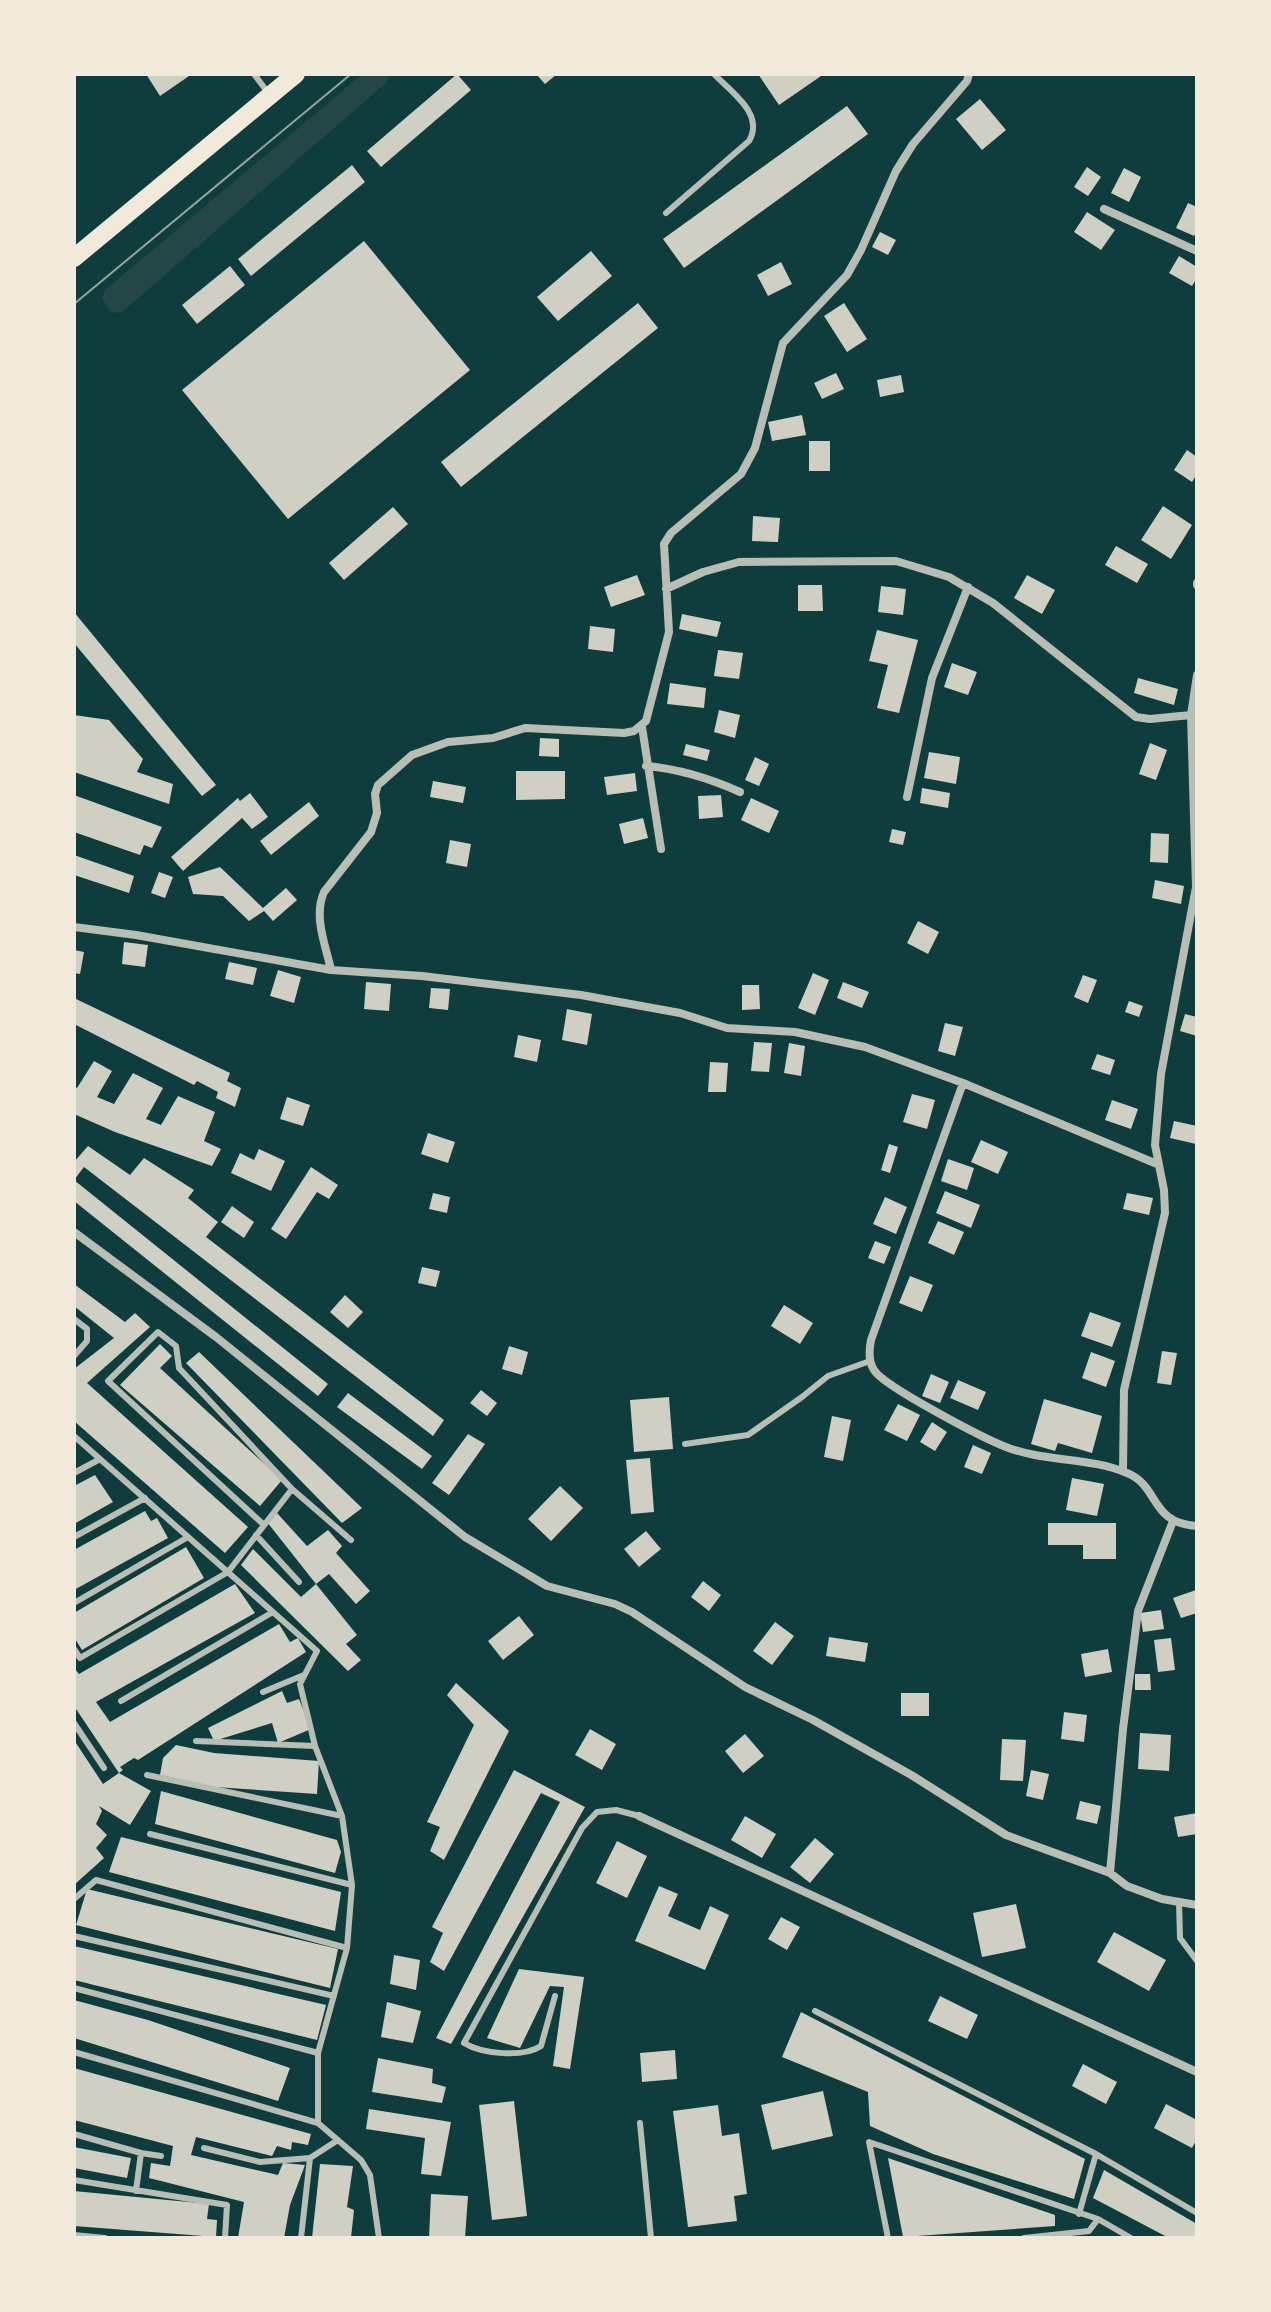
<svg xmlns="http://www.w3.org/2000/svg" width="1271" height="2312" viewBox="0 0 1271 2312" font-family="'Fira Sans',sans-serif">
<style>
.green{fill:#244646}
.building{fill:#cfcfc3}
.lines{fill:none;stroke-linecap:round;stroke-linejoin:round}
.service{stroke:#b8beb3;stroke-width:6}
.minor{stroke:#b8beb3;stroke-width:8}
.primary{stroke:#f1e9da;stroke-width:18}
.tram{stroke:#97a49c;stroke-width:2}
</style>
<rect width="100%" height="100%" fill="#0f3d3e"/>
<!-- green -->
<path class="green" d="M377,74L390,75L386,83L121,313L110,312L102,298L105,290L359,77Z"/>
<!-- building -->
<path class="building" d="M146,74H192L160,96Z
M457,74L471,90L381,167L367,151Z
M536,74H557L545,84Z
M758,74H824L779,105Z
M980,99L1006,130L982,150L956,119Z
M847,106L868,134L684,268L663,239Z
M352,165L365,182L251,276L238,259Z
M1087,167L1101,177L1088,196L1074,187Z
M1124,168L1141,177L1129,202L1111,193Z
M1188,203L1197,207V230L1194,236L1176,228Z
M1087,212L1115,230L1101,250L1074,232Z
M880,232L896,240L888,255L872,247Z
M364,241L470,370L288,519L182,390Z
M591,251L612,276L558,321L537,297Z
M1179,256L1197,267V278L1192,286L1169,273Z
M781,262L792,284L768,296L757,275Z
M230,266L245,285L197,324L182,305Z
M638,303L658,328L461,487L441,462Z
M844,303L867,339L847,352L824,316Z
M836,373L844,389L822,399L814,383Z
M901,375L904,392L880,397L877,380Z
M802,415L806,435L772,441L768,422Z
M809,441H830V471H809Z
M1187,450L1197,457V474L1192,482L1174,470Z
M1163,506L1192,525L1171,559L1141,540Z
M393,507L408,524L344,580L329,563Z
M753,516L780,518L778,542L752,541Z
M1116,546L1148,564L1137,583L1105,565Z
M637,575L645,595L611,607L604,587Z
M1027,575L1055,590L1042,614L1014,598Z
M798,585H822L823,611H798Z
M881,586L906,589L903,615L878,612Z
M74,612L216,785L202,796L74,643Z
M682,614L721,622L717,637L679,629Z
M590,626L615,629L613,652L588,649Z
M877,630L918,640L899,713L877,708L888,665L869,661Z
M718,650L743,653L739,679L714,676Z
M952,663L977,672L968,695L944,687Z
M1138,678L1178,689L1174,705L1134,693Z
M670,683L706,688L704,708L667,704Z
M719,710L740,715L735,738L714,732Z
M74,715L109,720L143,759L137,772L173,784L169,804L74,772Z
M540,738L559,739V757L539,756Z
M1150,743L1167,750L1156,780L1139,774Z
M686,744L710,750L707,761L683,755Z
M929,752L960,757L956,784L924,778Z
M755,757L769,764L759,786L745,780Z
M516,771H565V799L516,800Z
M635,773L637,791L607,795L604,777Z
M433,781L466,787L463,803L430,797Z
M922,788L950,793L948,808L920,803Z
M250,793L268,817L252,829L242,818L183,871L171,857L238,798L240,801Z
M74,795L162,827L152,848L144,845L140,855L74,832Z
M721,795L723,817L699,819L698,796Z
M751,798L779,811L769,833L741,820Z
M309,802L319,816L271,855L260,841Z
M643,818L648,838L624,844L619,824Z
M892,829L906,832L903,845L889,842Z
M1151,833L1169,834L1168,863L1150,862Z
M450,840L471,844L467,867L446,863Z
M74,855L134,876L129,893L74,875Z
M220,867L263,908L286,888L297,900L273,921L264,911L249,921L223,896L193,894L188,877Z
M159,872L173,877L165,898L151,893Z
M1155,880L1184,886L1181,904L1152,898Z
M918,921L939,932L928,954L907,943Z
M124,942L148,945L145,967L122,964Z
M74,950L84,952L80,974L74,973Z
M229,962L257,968L253,985L225,979Z
M278,970L301,977L294,1003L270,996Z
M813,973L829,980L815,1015L798,1008Z
M1083,975L1097,980L1088,1003L1074,997Z
M366,982L391,984L389,1011L364,1009Z
M843,982L869,992L862,1008L837,998Z
M742,985H759L760,1009L742,1010Z
M431,988L450,989L448,1010L429,1008Z
M74,998L230,1073L227,1081L241,1088L235,1107L216,1098L218,1092L197,1081L194,1085L74,1024Z
M1129,1001L1143,1006L1139,1017L1125,1012Z
M567,1009L592,1014L587,1045L562,1040Z
M1185,1014L1197,1017V1036L1180,1031Z
M945,1023L963,1027L955,1056L938,1051Z
M518,1035L541,1040L537,1062L514,1057Z
M754,1042L772,1043L769,1072L751,1071Z
M789,1043L805,1046L801,1076L784,1073Z
M1097,1054L1115,1060L1110,1075L1091,1069Z
M94,1061L112,1071L97,1097L114,1104L133,1073L163,1088L146,1119L161,1125L178,1096L215,1112L204,1141L221,1149L212,1166L115,1132L74,1114V1086L77,1088Z
M710,1062L728,1063L726,1092H708Z
M912,1094L935,1100L927,1129L903,1122Z
M287,1097L310,1105L303,1126L280,1119Z
M1112,1100L1138,1109L1131,1129L1105,1120Z
M1174,1121L1197,1126L1196,1144L1170,1138Z
M428,1133L455,1142L448,1163L421,1154Z
M981,1140L1008,1152L998,1174L971,1162Z
M889,1144L898,1147L890,1173L881,1170Z
M88,1146L130,1175L144,1158L194,1190L188,1198L218,1222L206,1237L444,1420L433,1436L84,1167L74,1180L328,1384L318,1396L74,1201V1162Z
M259,1149L285,1161L271,1191L231,1173L240,1153L254,1160Z
M948,1159L974,1168L967,1190L941,1181Z
M311,1167L338,1185L329,1199L317,1192L286,1239L271,1229Z
M945,1191L980,1205L971,1228L936,1213Z
M433,1193L450,1197L447,1213L429,1209Z
M1127,1193L1153,1198L1149,1215L1123,1209Z
M885,1197L907,1207L896,1234L873,1224Z
M232,1206L254,1222L244,1238L221,1222Z
M938,1221L964,1232L954,1255L928,1243Z
M875,1241L891,1247L884,1264L868,1258Z
M422,1267L440,1271L436,1287L418,1283Z
M910,1276L933,1285L922,1312L899,1303Z
M74,1284L125,1322L135,1313L150,1327L87,1383L248,1527L225,1553L74,1421V1369L114,1338L74,1306Z
M345,1295L363,1312L348,1328L330,1312Z
M784,1305L813,1323L800,1344L771,1326Z
M1090,1312L1121,1323L1112,1347L1081,1336Z
M160,1344L172,1356L160,1368L282,1480L260,1506L120,1385Z
M509,1346L528,1352L522,1375L502,1369Z
M1162,1351L1177,1353L1171,1385L1157,1383Z
M199,1352L362,1508L342,1523L186,1363Z
M1091,1352L1115,1361L1106,1387L1082,1378Z
M931,1374L949,1382L940,1403L922,1396Z
M958,1380L986,1392L978,1410L950,1398Z
M481,1390L497,1403L487,1416L470,1403Z
M348,1393L432,1456L422,1469L337,1407Z
M669,1397L673,1449L634,1452L630,1400Z
M1044,1399L1102,1416L1092,1453L1058,1443L1055,1451L1031,1444Z
M898,1404L920,1415L907,1441L884,1430Z
M832,1416L851,1420L843,1461L824,1457Z
M932,1422L947,1432L935,1451L920,1442Z
M468,1434L485,1444L449,1495L432,1483Z
M973,1445L991,1453L982,1474L964,1467Z
M650,1458L654,1512L631,1514L626,1460Z
M95,1475L113,1502L74,1524V1486Z
M1072,1478L1104,1484L1097,1516L1066,1510Z
M560,1486L583,1508L551,1541L528,1519Z
M145,1511L151,1521L157,1518L168,1538L74,1590V1550Z
M277,1513L307,1546L328,1530L342,1546L336,1553L370,1591L356,1604L329,1574L316,1584L357,1635L346,1644L361,1660L348,1671L241,1565L253,1549L301,1597L316,1584L267,1522Z
M1048,1523H1116V1559H1083V1545H1048Z
M646,1531L661,1549L639,1567L624,1549Z
M186,1547L204,1578L82,1650L74,1637V1613Z
M703,1581L721,1595L709,1611L691,1597Z
M235,1584L255,1613L96,1702L110,1722L279,1624L290,1642L298,1638L306,1652L138,1760L134,1758L120,1767L123,1770L119,1773L74,1706V1668L79,1674Z
M1196,1590L1197,1613L1181,1618L1173,1598Z
M1161,1610L1164,1629L1143,1632L1140,1613Z
M519,1616L534,1635L503,1660L488,1641Z
M775,1622L794,1636L772,1665L753,1651Z
M829,1637L868,1643L865,1662L826,1656Z
M1171,1638L1175,1670L1158,1672L1154,1640Z
M1108,1649L1112,1672L1085,1677L1081,1654Z
M1135,1674H1150L1151,1690H1135Z
M456,1683L509,1731L444,1860L430,1851L440,1827L427,1822L474,1725L447,1695Z
M282,1691L287,1703L299,1699L311,1729L278,1743L272,1723L214,1741L208,1728Z
M901,1693H929V1716H901Z
M1064,1712L1087,1715L1084,1742L1061,1739Z
M590,1729L616,1744L602,1770L575,1755Z
M1140,1733L1171,1735L1169,1771L1138,1769Z
M745,1734L764,1756L743,1773L725,1751Z
M1002,1739L1026,1740L1023,1781L1000,1780Z
M74,1740L103,1784L119,1773L151,1791L130,1825L99,1806L102,1811L96,1824L107,1835L96,1848L104,1858L74,1885Z
M176,1745L214,1753L319,1761L317,1794L215,1787L160,1775L163,1758Z
M514,1770L585,1807L451,2044L436,2038L560,1802L541,1793L444,1971L430,1962L443,1933L432,1927Z
M1031,1770L1049,1774L1043,1800L1026,1796Z
M161,1791L337,1840L341,1852L335,1873L155,1824Z
M1080,1801L1101,1806L1097,1824L1076,1819Z
M1197,1813V1834L1178,1837L1174,1817Z
M745,1816L776,1834L762,1858L731,1840Z
M121,1837L341,1892L335,1931L109,1872Z
M815,1838L834,1854L810,1883L790,1867Z
M617,1841L647,1856L627,1898L596,1883Z
M659,1886L678,1894L668,1916L700,1930L710,1906L729,1915L705,1970L635,1941Z
M87,1889L338,1949L330,1988L76,1925Z
M1016,1904L1026,1948L982,1957L973,1913Z
M781,1917L800,1927L787,1950L768,1939Z
M1114,1932L1166,1960L1149,1991L1097,1962Z
M74,1946L326,2005L317,2040L74,1980Z
M394,1955L420,1960L416,1990L390,1984Z
M519,1969L584,1977L570,2069L553,2066L564,1987L550,1986L520,2048L487,2038Z
M940,1996L978,2015L967,2039L928,2021Z
M74,2000L148,2020L290,2068L278,2101L74,2038Z
M387,2002L421,2011L413,2043L381,2037Z
M801,2012L1085,2159L1074,2199L933,2154L870,2126L868,2092L782,2057Z
M675,2050L677,2079L642,2082L640,2053Z
M378,2058L433,2069L432,2083L446,2087L442,2103L372,2092Z
M1083,2064L1117,2082L1106,2104L1072,2086Z
M74,2068L311,2134L308,2145L292,2142L291,2150L277,2146L272,2156L196,2137L191,2155L278,2175L283,2163L305,2165L290,2205L284,2238H238L244,2202L149,2178L151,2163L170,2166L173,2146L74,2120Z
M823,2091L833,2136L772,2150L761,2105Z
M514,2101L527,2216L492,2220L479,2105Z
M1166,2104L1197,2120V2139L1192,2148L1154,2128Z
M718,2105L722,2136L739,2133L747,2194L734,2196L737,2221L688,2227L673,2111Z
M369,2109L451,2122L441,2176L421,2174L425,2138L366,2129Z
M74,2147L131,2158L127,2178L74,2168Z
M888,2158L1055,2215V2226L903,2237Z
M320,2164L353,2166L347,2207L354,2210L351,2238H312Z
M1104,2170L1197,2224V2238H1169L1093,2198Z
M74,2191L209,2204L207,2219L217,2220L216,2237L74,2226Z
M431,2194L468,2196L465,2238H429Z"/>
<g class="lines">
<!-- service -->
<path class="service" d="M254,74L269,94
M666,213L749,141C765,114 731,92 714,74
M74,1319L87,1329V1341L74,1356
M74,1436L317,1651L300,1684L315,1746L342,1816L352,1885L347,1948L318,2053V2123L361,2160L370,2175L379,2238
M685,1444L748,1435L802,1397L828,1376L870,1361
M74,1473L100,1459
M264,1525L108,1381L158,1332L176,1346L179,1368L292,1489
M256,1535L299,1582
M74,1537L145,1498
M74,1603L188,1537
M74,1649L80,1658L228,1572L292,1489L351,1540
M263,1692L304,1675
M121,1701L273,1612
M74,1723L104,1768
M196,1741L315,1746
M147,1775L342,1816
M150,1834L352,1885
M74,1899L96,1880L347,1948
M1179,1902L1180,1938L1197,1961
M74,1936L334,1996
M74,1988L318,2053
M555,1996L541,2046C523,2058 482,2054 464,2043L582,1828L597,1812L616,1810L639,1816
M815,2011L1096,2154L1079,2214
M74,2052L318,2123
M640,2123L651,2238
M74,2134L141,2153L136,2191
M204,2148L260,2162L310,2158
M141,2153L161,2156
M1096,2154L1197,2213
M74,2180L227,2205L225,2238
M74,2235L105,2238
M301,2238L310,2158L338,2140
M888,2238L869,2142L1098,2219
M1024,2238L1089,2231L1098,2219L1131,2238"/>
<!-- minor -->
<path class="minor" d="M1104,209L1197,251
M1197,583V585
M666,589L703,572L739,562L896,561L949,577L993,603L1136,717L1150,719L1191,715
M642,727L661,849
M646,766C680,769 709,778 740,792
M907,797L932,678L968,587
M74,927L136,935L331,970L422,976L581,995L680,1013L727,1028L795,1032L865,1047L963,1083L1157,1164
M331,970C326,946 313,917 324,892L371,832L377,813L375,794L378,785L412,755L448,742L493,738L525,728L624,733L634,731L646,721L669,632L664,544L671,533L741,474L755,448L783,343L847,275L861,250L896,171L913,144L967,81L969,74
M963,1083L871,1340C869,1350 868,1361 874,1370C883,1386 985,1439 1006,1447C1044,1462 1090,1457 1127,1473C1160,1486 1149,1523 1197,1526
M74,1232L216,1337L465,1537L547,1586L615,1604L632,1612L745,1687L813,1720L913,1776L1006,1835L1110,1873L1127,1886L1162,1899L1197,1905
M1123,1471L1124,1390L1165,1213L1164,1190L1155,1145L1161,1074L1196,887L1191,715L1197,675
M639,1816L1197,2072
M1110,1873L1123,1729L1138,1611L1173,1521"/>
<!-- primary -->
<path class="primary" d="M74,258L296,74"/>
<!-- tram -->
<path class="tram" d="M74,304L351,74"/>
</g>
<!-- border -->
<rect width="1271" height="2312" fill="none" stroke="#f1e9da" stroke-width="152"/>
</svg>
